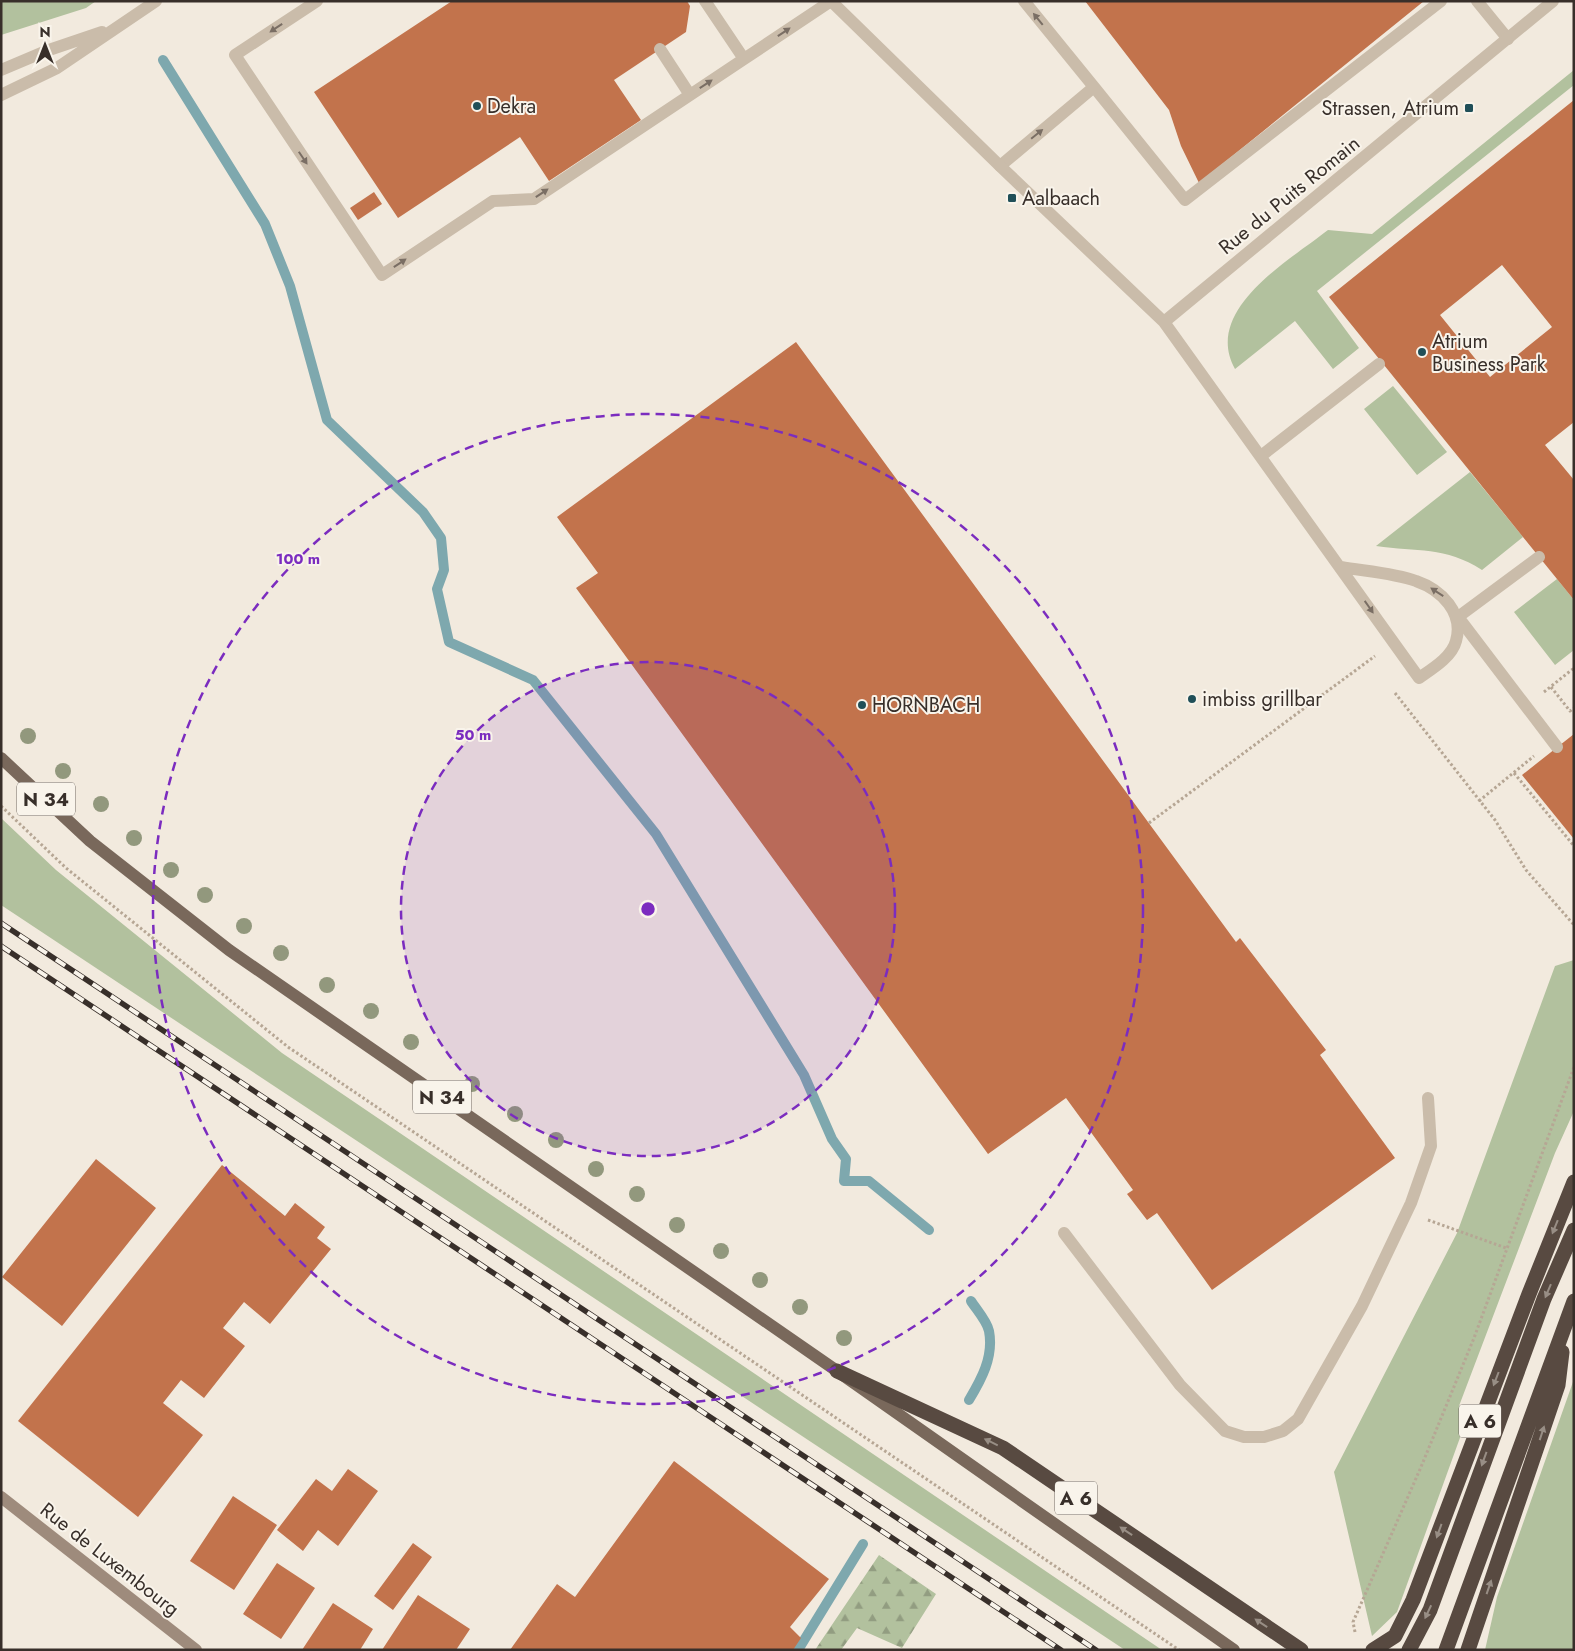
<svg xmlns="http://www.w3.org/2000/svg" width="1575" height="1651" viewBox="0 0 1575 1651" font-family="Jost,sans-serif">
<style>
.green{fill:#b2c19e}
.forest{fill:url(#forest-firs)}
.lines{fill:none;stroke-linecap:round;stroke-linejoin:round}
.stream{stroke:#7ea8ae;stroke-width:10}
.building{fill:#c2734c;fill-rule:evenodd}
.path{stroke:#b6a694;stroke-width:3;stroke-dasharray:2.5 2.5;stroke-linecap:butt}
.lane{stroke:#cabcaa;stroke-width:12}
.street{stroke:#cabcaa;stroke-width:12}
.secondary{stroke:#9e8b7c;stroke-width:12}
.primary{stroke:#79685b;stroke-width:12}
.highway{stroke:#584a41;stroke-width:15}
.rail-casing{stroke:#382f2a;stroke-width:5.5}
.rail{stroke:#f9f4eb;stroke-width:4;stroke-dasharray:11;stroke-linecap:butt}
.tree{fill:#92987d}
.oneway{fill:#7a6e64}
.oneway2{fill:#988e85}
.ring{fill:none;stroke:#7b2cbf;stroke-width:2.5;stroke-dasharray:9 6}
.poi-dot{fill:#204f58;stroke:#f9f4eb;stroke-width:2}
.labels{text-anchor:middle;stroke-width:4;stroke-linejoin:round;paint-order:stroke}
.shield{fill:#f9f4eb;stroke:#726a64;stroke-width:1}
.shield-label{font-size:19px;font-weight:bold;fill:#382f2a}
.poi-label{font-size:20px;fill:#382f2a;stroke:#f9f4eb;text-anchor:start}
.street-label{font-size:20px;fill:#382f2a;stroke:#f9f4eb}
.centre{fill:#7b2cbf;stroke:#f9f4eb;stroke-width:2.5}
.ring-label{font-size:15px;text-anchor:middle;font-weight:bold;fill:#7b2cbf;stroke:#f9f4eb;stroke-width:4;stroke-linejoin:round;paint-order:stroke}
</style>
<defs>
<pattern id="forest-firs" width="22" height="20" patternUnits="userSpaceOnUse" patternTransform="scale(1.25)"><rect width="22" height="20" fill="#b2c19e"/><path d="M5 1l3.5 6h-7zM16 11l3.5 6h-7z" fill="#929d81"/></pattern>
</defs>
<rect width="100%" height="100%" fill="#f2eade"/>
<!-- green -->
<path class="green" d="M1,1H96L86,8L1,35Z
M1574,70V85L1317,291L1359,348L1333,369L1295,321L1235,369C1202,310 1290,260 1328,230L1372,234Z
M1393,386L1447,452L1417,475L1364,409Z
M1470,472L1523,537L1482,570C1445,546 1417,552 1376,546Z
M1557,579L1574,600V650L1555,665L1514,612Z
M1,818L56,870L282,1053L1162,1650H1125L1,905Z
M1574,960V1111L1555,1153L1459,1406L1470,1410L1397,1612L1372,1636L1334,1472L1457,1233L1555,966Z
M1574,1379V1650H1485L1497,1597Z"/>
<!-- forest -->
<path class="forest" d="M879,1555L936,1594L902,1648L857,1628L841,1650H815Z"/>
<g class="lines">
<!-- stream -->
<path class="stream" d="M163,60L265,224L290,286L327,420L423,512L441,538L444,570L437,589L449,642L533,680L656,834L804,1075L832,1139L846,1159L844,1181H869L929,1230
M969,1400C981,1380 994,1357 989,1331C987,1321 976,1309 971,1301
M798,1650L863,1544"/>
</g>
<!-- building -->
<path class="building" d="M452,1H687L690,6L686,32L614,80L641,120L549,181L520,137L398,218L314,92Z
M1085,1H1424L1199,183L1181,146L1169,110Z
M1574,100V422L1545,445L1574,480V600L1329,297ZM1502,265L1552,327L1490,377L1440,315Z
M374,192L382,204L358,220L350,208Z
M796,342L1236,942L1240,938L1326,1050L1320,1055L1395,1158L1212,1290L1157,1213L1147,1220L1127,1194L1133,1190L1066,1098L988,1154L576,588L598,573L557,517Z
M1574,734V839L1522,775Z
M96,1159L156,1208L62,1326L2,1277Z
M222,1165L285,1216L295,1203L325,1227L317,1238L331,1249L270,1324L244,1302L223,1328L245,1346L204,1398L181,1380L163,1403L203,1435L138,1517L18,1421Z
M674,1461L829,1579L790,1627L801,1638L793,1650H510L557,1584L575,1597Z
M348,1469L378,1491L338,1546L318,1530L303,1551L277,1530L316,1479L332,1491Z
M233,1496L277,1525L234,1590L190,1561Z
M413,1543L432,1557L393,1610L374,1596Z
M277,1563L315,1588L281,1639L243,1614Z
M418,1595L470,1629L456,1650H382Z
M333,1603L373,1629L360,1650H302Z"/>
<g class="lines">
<!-- path -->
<path class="path" d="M1551,687L1570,711L1574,708
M1544,692L1574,668
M1395,693L1495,820L1526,870L1574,925
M1514,773L1574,846
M1479,801L1534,756
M1,806L66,868L288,1047L1179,1650
M1149,823L1375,656
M1428,1220L1506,1248
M1355,1632L1353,1622L1421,1467L1474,1338L1574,1067"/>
<!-- lane -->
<path class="lane" d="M317,1L235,55L382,275L493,201L534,199L744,59L705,1
M1477,1L1508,39
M660,49L690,95
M744,59L831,1
M1094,87L1185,200L1441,1
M1000,166L1094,87L1024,1
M1261,456L1379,364
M1539,557L1458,617L1557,747
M1064,1233L1180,1385L1225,1431L1244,1437H1264L1283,1431L1298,1419L1362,1306L1411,1203L1431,1146L1428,1098"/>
<!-- street -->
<path class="street" d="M831,1L1000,166L1164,322L1419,678C1432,669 1452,657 1456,641C1464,613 1442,590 1416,581C1395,573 1364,571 1341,567
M1,70L46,51L102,32
M1,95L57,68L156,1
M1164,322L1553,1"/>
<!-- secondary -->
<path class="secondary" d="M1,1497L196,1650"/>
<!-- primary -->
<path class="primary" d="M1,758L90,841L229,950L837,1371L1234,1650"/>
<!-- highway -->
<path class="highway" d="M837,1371L1003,1448L1301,1650
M1373,1650L1395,1636L1413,1600L1529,1294L1574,1182
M1409,1650L1430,1610L1544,1299L1574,1230
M1446,1650L1574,1301
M1468,1650L1558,1385L1562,1352"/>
<!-- rail casing -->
<g class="rail-casing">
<path id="rail" d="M1,923L1096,1650
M1,946L1061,1650"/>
</g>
<!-- rail -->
<use href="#rail" class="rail"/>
</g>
<!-- trees -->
<g class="tree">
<circle cx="28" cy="736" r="8"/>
<circle cx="63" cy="771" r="8"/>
<circle cx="101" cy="804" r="8"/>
<circle cx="134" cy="838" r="8"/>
<circle cx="171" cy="870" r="8"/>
<circle cx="205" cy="895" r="8"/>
<circle cx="244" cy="926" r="8"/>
<circle cx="281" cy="953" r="8"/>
<circle cx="327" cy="985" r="8"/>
<circle cx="371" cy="1011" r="8"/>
<circle cx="411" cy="1042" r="8"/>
<circle cx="472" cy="1084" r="8"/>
<circle cx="515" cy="1114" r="8"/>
<circle cx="556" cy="1140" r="8"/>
<circle cx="596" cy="1169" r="8"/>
<circle cx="637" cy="1194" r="8"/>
<circle cx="677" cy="1225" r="8"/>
<circle cx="721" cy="1251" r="8"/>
<circle cx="760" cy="1280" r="8"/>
<circle cx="800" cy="1307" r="8"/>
<circle cx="844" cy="1338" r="8"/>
</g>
<!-- one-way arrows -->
<defs><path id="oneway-solid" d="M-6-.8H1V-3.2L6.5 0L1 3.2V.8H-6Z" transform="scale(1.25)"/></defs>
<g class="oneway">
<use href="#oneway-solid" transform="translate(1038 19) rotate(-129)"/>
<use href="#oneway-solid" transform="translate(276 28) rotate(146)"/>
<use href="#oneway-solid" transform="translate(784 32) rotate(-34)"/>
<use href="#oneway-solid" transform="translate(706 84) rotate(-33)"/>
<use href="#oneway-solid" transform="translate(1037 134) rotate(-39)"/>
<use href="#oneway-solid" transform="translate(303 158) rotate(56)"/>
<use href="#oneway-solid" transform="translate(542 193) rotate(-34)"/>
<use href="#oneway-solid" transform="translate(400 263) rotate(-34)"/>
<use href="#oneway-solid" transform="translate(1437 592) rotate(-147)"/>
<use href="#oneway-solid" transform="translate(1369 607) rotate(55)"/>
</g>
<g class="oneway2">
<use href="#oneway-solid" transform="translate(1555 1227) rotate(112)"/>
<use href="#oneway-solid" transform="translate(1548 1291) rotate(113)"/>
<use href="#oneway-solid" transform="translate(1496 1379) rotate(111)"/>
<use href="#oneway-solid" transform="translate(1542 1433) rotate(-72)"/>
<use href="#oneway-solid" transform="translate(991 1442) rotate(-154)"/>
<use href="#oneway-solid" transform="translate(1484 1459) rotate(110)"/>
<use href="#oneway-solid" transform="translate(1126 1531) rotate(-146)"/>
<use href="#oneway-solid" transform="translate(1439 1531) rotate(110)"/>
<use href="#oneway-solid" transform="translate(1489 1587) rotate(-71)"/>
<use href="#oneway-solid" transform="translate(1428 1612) rotate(115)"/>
<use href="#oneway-solid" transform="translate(1261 1623) rotate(-146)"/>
</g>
<!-- distance rings -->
<circle cx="648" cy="909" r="247" fill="#7b2cbf" fill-opacity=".12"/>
<g class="ring">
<circle cx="648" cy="909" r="247"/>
<circle cx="648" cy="909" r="495"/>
</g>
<!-- markers -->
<g class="poi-dot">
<circle cx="477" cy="106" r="5"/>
<rect x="1464" y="103" width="10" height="10" rx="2.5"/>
<rect x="1007" y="193" width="10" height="10" rx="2.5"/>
<circle cx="1422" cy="352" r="5"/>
<circle cx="1192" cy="699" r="5"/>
<circle cx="862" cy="705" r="5"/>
</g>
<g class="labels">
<!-- shield labels -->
<g class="shield">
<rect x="17" y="782.5" width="58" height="33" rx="4"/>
<rect x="413" y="1080.5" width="58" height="33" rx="4"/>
<rect x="1459" y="1404.5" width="42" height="33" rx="4"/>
<rect x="1055" y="1481.5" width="42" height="33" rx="4"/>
</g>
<g class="shield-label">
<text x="46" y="806">N 34</text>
<text x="442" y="1104">N 34</text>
<text x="1480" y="1428">A 6</text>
<text x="1076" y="1505">A 6</text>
</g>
<!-- poi labels -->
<g class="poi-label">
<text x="487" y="113">Dekra</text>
<text x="1459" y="115" text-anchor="end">Strassen, Atrium</text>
<text x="1022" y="205">Aalbaach</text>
<text x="1432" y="348">Atrium<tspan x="1432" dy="23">Business Park</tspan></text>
<text x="1202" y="706">imbiss grillbar</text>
<text x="872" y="712">HORNBACH</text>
</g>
<!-- street labels -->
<g class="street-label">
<text transform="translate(1289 195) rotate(-39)" y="7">Rue du Puits Romain</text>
<text transform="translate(110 1559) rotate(38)" y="7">Rue de Luxembourg</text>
</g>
</g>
<circle cx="648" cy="909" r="8" class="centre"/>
<g class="ring-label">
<text x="298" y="564">100 m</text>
<text x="473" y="740">50 m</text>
</g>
<!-- border -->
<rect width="1575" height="1651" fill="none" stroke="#382f2a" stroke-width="5"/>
<!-- north arrow -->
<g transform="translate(45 45)" stroke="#f9f4eb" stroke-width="4" paint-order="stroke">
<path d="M0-4L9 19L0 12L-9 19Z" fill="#382f2a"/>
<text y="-8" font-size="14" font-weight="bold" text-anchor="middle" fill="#382f2a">N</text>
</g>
</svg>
